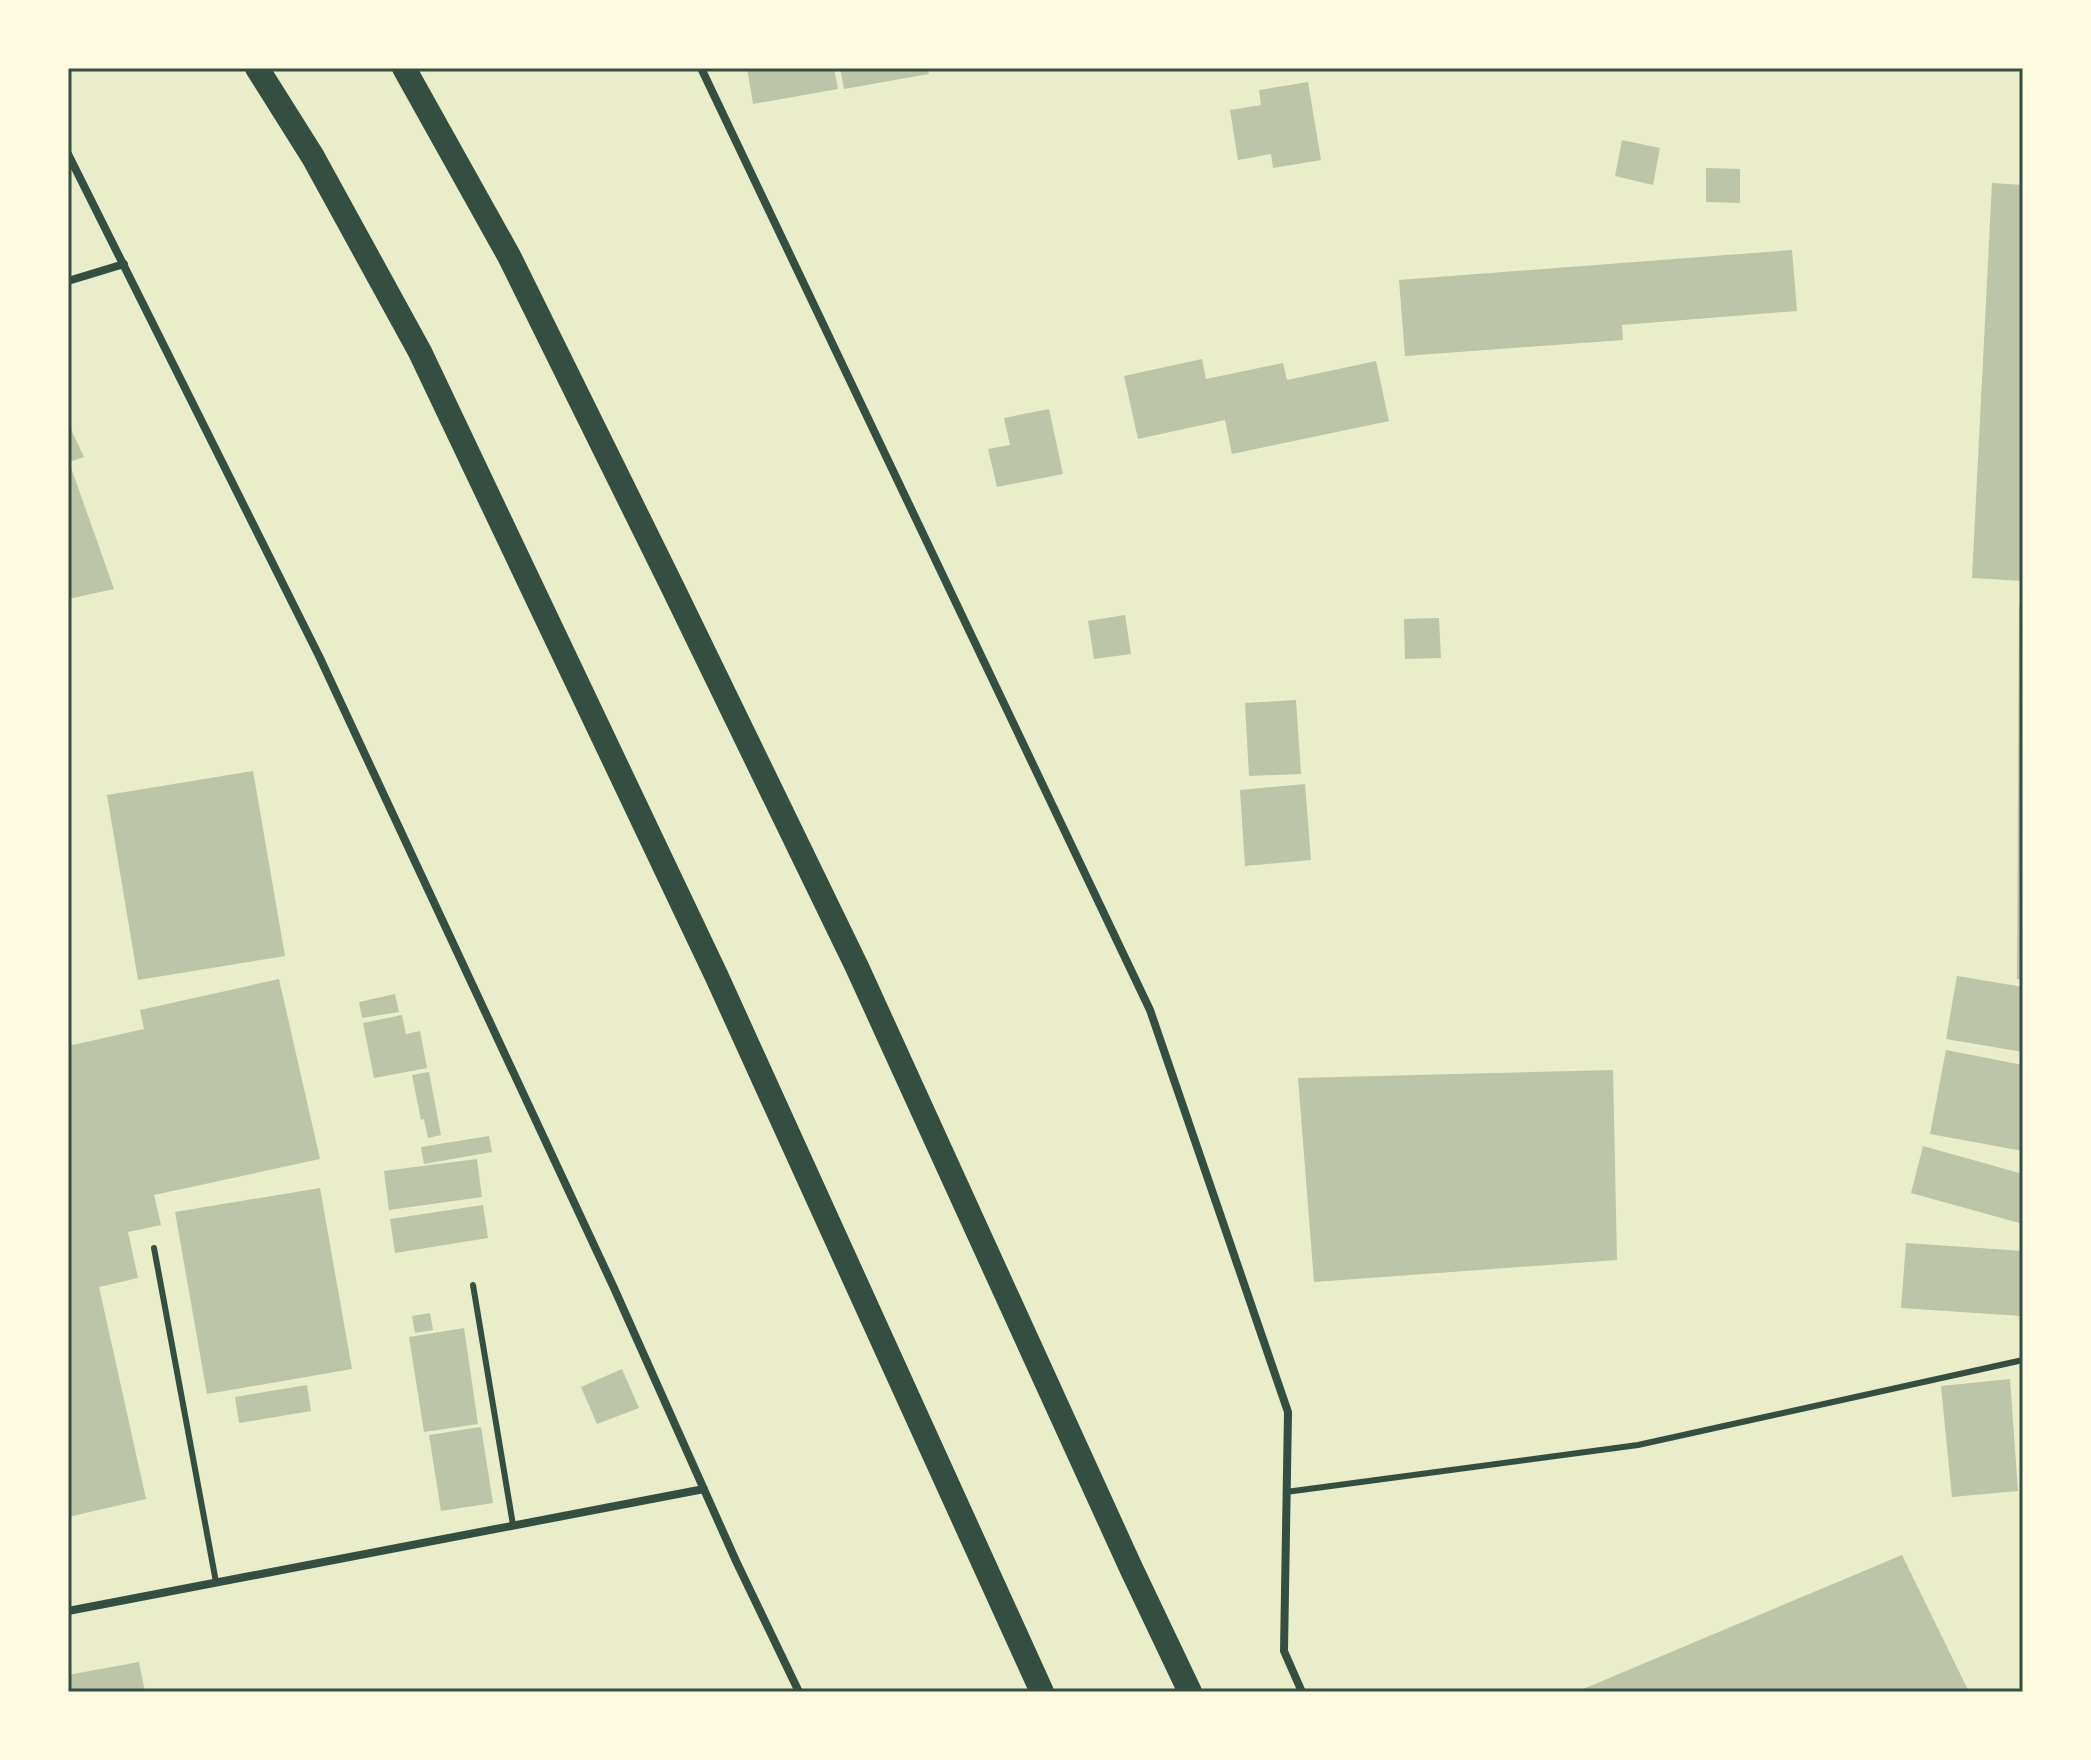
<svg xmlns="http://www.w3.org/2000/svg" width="2091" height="1760" viewBox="0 0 2091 1760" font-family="'Fira Sans Condensed',sans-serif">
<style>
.building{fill:#bcc5a7}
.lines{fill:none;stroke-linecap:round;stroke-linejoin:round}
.service{stroke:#344e41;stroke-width:6}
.minor{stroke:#344e41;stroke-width:8}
.motorway{stroke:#344e41;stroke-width:24}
.neatline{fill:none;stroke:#344e41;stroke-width:3}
</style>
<rect width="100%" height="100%" fill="#e9edc9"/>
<!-- building -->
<path class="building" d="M747,68H834L838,89L753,104Z
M840,68H927L929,74L844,89Z
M1308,82L1321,160L1273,168L1271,154L1238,160L1230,110L1261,105L1259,90Z
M1622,140L1660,148L1653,185L1615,176Z
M1706,168L1740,169V203L1706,202Z
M1992,183L2023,185V581L1972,578Z
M1792,250L1797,311L1622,325L1623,340L1405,356L1399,280Z
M1202,359L1206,379L1283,363L1287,380L1376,361L1389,421L1232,454L1225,420L1138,439L1124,376Z
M1049,409L1063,474L997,487L988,449L1010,445L1004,418Z
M68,423L84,457L69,462L114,589L68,599Z
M2019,606H2023V979H2017Z
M1125,615L1131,654L1094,659L1088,621Z
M1439,618L1441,658L1405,659L1404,619Z
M1296,700L1301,774L1249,776L1245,703Z
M253,771L285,956L138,980L107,795Z
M1305,784L1311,860L1245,866L1240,790Z
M1957,976L2023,987V1052L1946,1039Z
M279,979L320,1159L154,1195L161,1225L128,1232L138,1278L99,1287L146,1499L68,1517V1046L144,1029L140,1010Z
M395,994L399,1012L362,1018L359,1002Z
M402,1015L406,1034L420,1031L427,1068L374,1078L363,1023Z
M1946,1050L2023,1065V1151L1930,1134Z
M1613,1070L1617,1260L1314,1282L1298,1078Z
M429,1072L441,1135L428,1138L424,1119L421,1120L412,1075Z
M489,1136L492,1152L424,1164L421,1147Z
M1923,1146L2023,1174V1224L1911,1193Z
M477,1159L482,1197L389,1210L384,1171Z
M320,1188L352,1369L207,1394L175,1212Z
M483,1205L488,1238L395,1253L390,1219Z
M1906,1243L2023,1251L2021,1316L1901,1308Z
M430,1313L433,1330L415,1333L412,1316Z
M464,1328L478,1424L424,1432L409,1337Z
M622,1369L639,1408L597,1424L581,1387Z
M2010,1379L2018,1491L1952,1497L1941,1386Z
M307,1385L311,1411L239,1423L235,1397Z
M481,1427L493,1503L441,1511L429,1435Z
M1902,1555L1969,1692H1576Z
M139,1662L145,1692H68V1675Z"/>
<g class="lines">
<!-- service -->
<path class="service" d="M154,1248L216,1582
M473,1285L513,1525
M1286,1492L1638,1445L2023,1360"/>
<!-- minor -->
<path class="minor" d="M701,68L1150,1010L1288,1412L1284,1651L1302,1692
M68,154L319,656L614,1288L736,1561L799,1692
M68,281L124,264
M68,1611L704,1489"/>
<!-- motorway -->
<path class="motorway" d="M257,68L313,157L420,352L717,977L1042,1692
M404,68L509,256L672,586L857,967L1131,1568L1190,1692"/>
</g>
<!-- border -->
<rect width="2091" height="1760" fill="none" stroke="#fefae0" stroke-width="140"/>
<rect x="70" y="70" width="1951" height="1620" class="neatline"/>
</svg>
